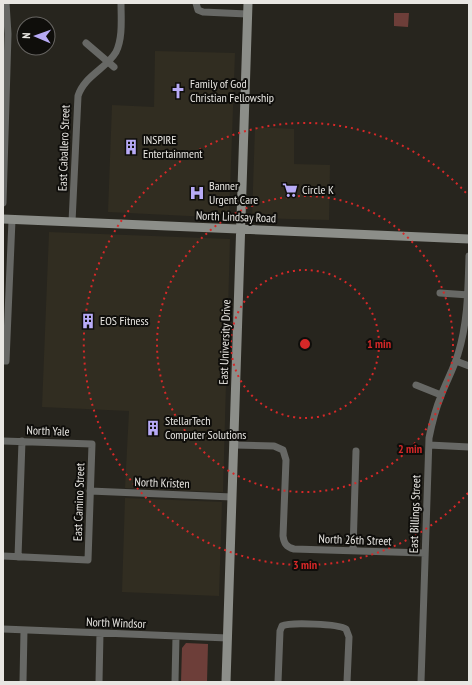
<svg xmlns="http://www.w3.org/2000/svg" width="472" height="685" viewBox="0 0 472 685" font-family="'PT Sans Narrow',sans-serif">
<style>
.built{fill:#312d21}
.green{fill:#6d3e39}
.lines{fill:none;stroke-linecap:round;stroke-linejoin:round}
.minor{stroke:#676865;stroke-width:7}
.secondary{stroke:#8c8e89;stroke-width:9}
.ring{fill:none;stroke:#d62828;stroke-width:2;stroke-dasharray:2 4}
.labels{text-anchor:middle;stroke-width:4;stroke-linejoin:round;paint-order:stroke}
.poi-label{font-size:12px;fill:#e8e6e2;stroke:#0f0e0b;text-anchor:start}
.street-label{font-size:12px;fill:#e8e6e2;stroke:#0f0e0b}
.centre{fill:#d62828;stroke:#0f0e0b;stroke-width:2}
.ring-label{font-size:12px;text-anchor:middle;font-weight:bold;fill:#d62828;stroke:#0f0e0b;stroke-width:4;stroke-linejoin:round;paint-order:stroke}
</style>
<rect width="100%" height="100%" fill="#27251e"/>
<!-- built -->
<path class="built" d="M155,51L235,53L229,218L108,212L112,105L154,107Z
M255,127L294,129V164L330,165L329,220L252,218Z
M49,232L230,239L223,492L125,488L129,411L42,407Z
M125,498L222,502L219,596L122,592Z"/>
<!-- green -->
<path class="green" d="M394,13H409L408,27L394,26Z
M186,643L208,644L207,682H181L182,648Z"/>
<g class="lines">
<!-- minor -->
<path class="minor" d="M196,3L198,10L203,12L247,14
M86,43L114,67
M3,203L8,34L6,3
M72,222L78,96C84,76 106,69 116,52C123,38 121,18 121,3
M440,293L469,295
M3,361H6L12,220
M456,361L469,366
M416,385L441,395
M3,441L92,444L88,560L3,556
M234,445L274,446L283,450L286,460L283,536C284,543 286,547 294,549L425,553
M429,445L469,447
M90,491L232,497
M353,551L356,451
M18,557L22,441
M3,629L228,638
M23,682L24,630
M99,682L100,633
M175,682L176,636
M278,682L280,631L282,626C290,622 339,624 346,629L349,637L347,682
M421,682L429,438C432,423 435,410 441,396C446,382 454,368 458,354C468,322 468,289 469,256"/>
<!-- secondary -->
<path class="secondary" d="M3,219L469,239
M226,682L248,3"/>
</g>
<!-- distance rings -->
<g class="ring">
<circle cx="305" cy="344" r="74"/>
<circle cx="305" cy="344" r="148"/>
<path d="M468 493A221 221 0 1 1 468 195"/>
</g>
<!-- icons -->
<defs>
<g id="church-bare" transform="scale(1.2)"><path d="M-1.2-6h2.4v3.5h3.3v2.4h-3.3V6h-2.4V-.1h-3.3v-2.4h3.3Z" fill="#b8abf7" stroke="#0f0e0b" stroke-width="2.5" paint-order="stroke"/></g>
<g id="building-bare" transform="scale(1.2)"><path d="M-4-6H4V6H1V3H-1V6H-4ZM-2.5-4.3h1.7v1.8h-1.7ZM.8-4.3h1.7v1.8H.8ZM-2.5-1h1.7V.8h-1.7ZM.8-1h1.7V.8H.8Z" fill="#b8abf7" stroke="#0f0e0b" stroke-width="2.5" paint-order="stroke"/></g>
<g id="supermarket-bare" transform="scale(1.2)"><path d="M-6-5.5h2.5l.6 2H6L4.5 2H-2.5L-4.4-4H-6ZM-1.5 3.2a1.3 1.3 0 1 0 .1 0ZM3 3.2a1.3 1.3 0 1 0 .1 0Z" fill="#b8abf7" stroke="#0f0e0b" stroke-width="2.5" paint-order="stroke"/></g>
<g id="hospital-bare" transform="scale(1.2)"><path d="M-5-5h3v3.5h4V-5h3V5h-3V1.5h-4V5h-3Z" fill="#b8abf7" stroke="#0f0e0b" stroke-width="2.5" paint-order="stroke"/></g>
</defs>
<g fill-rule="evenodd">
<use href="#church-bare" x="178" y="91"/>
<use href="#building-bare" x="131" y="147"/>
<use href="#supermarket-bare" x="290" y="190"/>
<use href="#hospital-bare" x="197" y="193"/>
<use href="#building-bare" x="88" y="321"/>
<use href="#building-bare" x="153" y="428"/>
</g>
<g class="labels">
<!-- poi labels -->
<g class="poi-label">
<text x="190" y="88">Family of God<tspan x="190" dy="14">Christian Fellowship</tspan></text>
<text x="143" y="144">INSPIRE<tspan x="143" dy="14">Entertainment</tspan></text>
<text x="209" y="190">Banner<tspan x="209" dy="14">Urgent Care</tspan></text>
<text x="302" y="194">Circle K</text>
<text x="100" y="325">EOS Fitness</text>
<text x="165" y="425">StellarTech<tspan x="165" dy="14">Computer Solutions</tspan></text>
</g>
<!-- street labels -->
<g class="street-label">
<text transform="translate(64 148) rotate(-88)" y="4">East Caballero Street</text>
<text transform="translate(236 217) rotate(2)" y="4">North Lindsay Road</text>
<text transform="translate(225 342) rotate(-88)" y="4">East University Drive</text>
<text transform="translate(48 431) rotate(2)" y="4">North Yale</text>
<text transform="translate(162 483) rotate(2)" y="4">North Kristen</text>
<text transform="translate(79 502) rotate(-88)" y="4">East Camino Street</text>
<text transform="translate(415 514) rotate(-88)" y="4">East Billings Street</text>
<text transform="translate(355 540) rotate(2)" y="4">North 26th Street</text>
<text transform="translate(116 623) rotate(2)" y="4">North Windsor</text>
</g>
</g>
<circle cx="305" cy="344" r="6" class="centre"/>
<g class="ring-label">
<text x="379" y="348">1 min</text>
<text x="410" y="453">2 min</text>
<text x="305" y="569">3 min</text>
</g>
<!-- border -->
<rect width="472" height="685" fill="none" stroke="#e8e6e2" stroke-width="8"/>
<!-- north arrow -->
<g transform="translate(36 36) rotate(272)"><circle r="19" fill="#0f0e0b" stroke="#666461"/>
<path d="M0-3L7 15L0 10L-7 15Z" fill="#b8abf7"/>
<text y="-6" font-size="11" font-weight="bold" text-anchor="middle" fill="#e8e6e2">N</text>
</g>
</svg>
